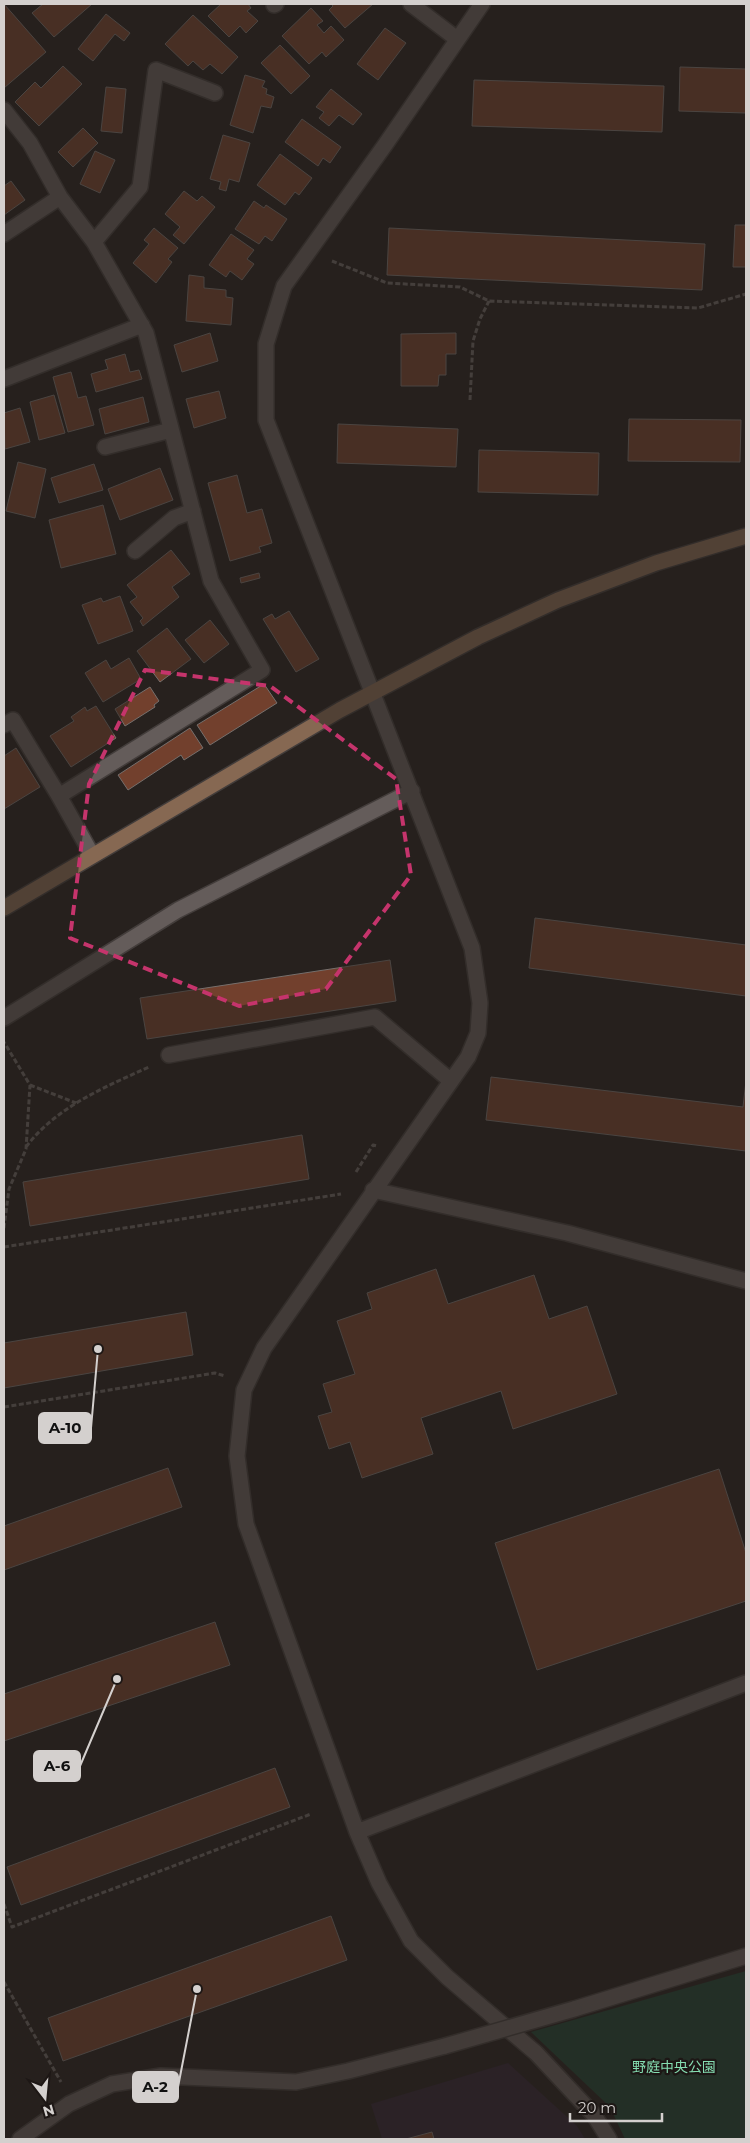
<svg xmlns="http://www.w3.org/2000/svg" width="750" height="2143" viewBox="0 0 750 2143" font-family="Montserrat,'Noto Sans JP',sans-serif">
<style>
.education{fill:#312432}
.green{fill:#204131}
.building{fill:#72402d;stroke:#766f6c}
.lines{fill:none;stroke-linecap:round;stroke-linejoin:round}
.street-casing{stroke:#433d3b;stroke-width:18}
.secondary-casing{stroke:#433d3b;stroke-width:18}
.path{stroke:#686260;stroke-width:3;stroke-dasharray:5 2.5;stroke-linecap:butt}
.street{stroke:#645c5a;stroke-width:15}
.secondary{stroke:#866852;stroke-width:15}
.street-bridge-casing{stroke:#433d3b;stroke-width:18;stroke-linecap:butt}
.street-bridge{stroke:#645c5a;stroke-width:15}
.marked{fill:none;stroke:#c5346c;stroke-width:4;stroke-dasharray:10 6;stroke-linejoin:round}
.labels{text-anchor:middle;stroke-width:4.5;stroke-linejoin:round;paint-order:stroke}
.park-label{font-size:14px;fill:#85ddb1;stroke:#1d1715}
.leader{fill:none;stroke:#d4d0ce;stroke-width:2}
.callout-dot{fill:#d4d0ce;stroke:#1d1715;stroke-width:2}
.callout{fill:#d4d0ce;stroke:#d4d0ce;stroke-width:2}
.callout-label{font-size:15px;text-anchor:middle;font-weight:bold;fill:#111}
</style>
<rect width="100%" height="100%" fill="#27211e"/>
<!-- education -->
<path class="education" d="M508,2063L577,2126L585,2139H382L371,2104Z"/>
<!-- green -->
<path class="green" d="M746,1971V2139H625L610,2107L531,2032Z"/>
<!-- building -->
<path class="building" d="M4,4L46,52L4,88Z
M43,4H92L54,37L32,13Z
M221,4H248L251,8L247,11L258,21L246,33L240,26L229,37L208,16Z
M331,4H373L345,28L329,10L333,6Z
M311,8L323,21L317,25L324,33L331,26L344,40L326,57L322,52L309,64L282,36Z
M106,14L130,33L124,41L115,34L93,61L78,49Z
M193,15L238,57L222,74L210,64L203,70L193,61L188,66L165,44Z
M385,28L406,43L378,80L357,64Z
M280,45L310,76L291,94L261,63Z
M63,66L82,84L39,126L15,102L35,82L41,88Z
M680,67L746,69V113L679,111Z
M245,75L265,81L262,87L267,89L266,94L274,97L271,108L261,106L253,133L230,125Z
M474,80L664,86L662,132L472,126Z
M106,87L126,89L122,133L101,131Z
M331,89L362,114L353,125L339,115L329,126L319,118L324,112L316,107Z
M302,119L341,147L330,163L323,158L318,166L285,142Z
M83,128L98,143L73,167L58,152Z
M223,135L250,143L239,182L229,179L226,191L219,189L221,182L210,179Z
M95,151L115,160L100,193L80,184Z
M280,154L312,178L299,195L295,192L285,205L257,185Z
M11,181L25,200L4,215V186Z
M184,191L197,201L202,196L215,207L184,244L173,235L180,227L165,214Z
M254,201L264,208L266,205L287,219L272,241L265,236L259,244L235,229Z
M735,225H746V267H733Z
M154,228L178,248L168,259L172,262L156,283L133,263L149,244L144,240Z
M389,228L705,244L702,290L387,275Z
M231,234L254,250L247,259L254,264L242,280L230,271L226,277L209,265Z
M189,275L204,277V288L226,290V297L233,298L231,325L186,321Z
M210,333L218,361L182,372L174,345Z
M456,333V354H446V375H439L438,386H401V334Z
M125,354L130,372L139,370L142,379L96,392L91,374L108,369L105,360Z
M71,372L78,398L86,396L94,425L68,432L53,377Z
M219,391L226,418L194,428L186,399Z
M54,395L65,433L39,440L30,402Z
M143,397L149,422L105,434L99,409Z
M20,408L30,442L5,449L4,413Z
M629,419L741,420L740,462L628,461Z
M338,424L458,429L456,467L337,463Z
M479,450L599,453L598,495L478,492Z
M18,462L46,469L35,518L6,511Z
M94,464L103,490L59,503L51,478Z
M160,468L173,500L120,520L108,489Z
M237,475L247,513L262,509L272,543L259,547L261,552L230,561L208,483Z
M103,505L116,554L61,568L49,520Z
M171,550L190,574L172,587L179,597L143,626L140,621L143,618L130,602L137,597L127,585Z
M259,573L260,578L241,583L240,578Z
M120,596L133,631L98,644L82,605L101,598L103,602Z
M289,611L319,659L296,672L263,619L272,614L275,619Z
M210,620L229,644L204,663L185,640Z
M167,628L191,659L160,682L137,651Z
M129,658L141,679L103,702L85,673L106,660L111,669Z
M264,684L277,703L210,745L197,725Z
M150,687L159,701L154,705L155,707L125,726L115,709Z
M96,706L116,738L71,767L50,736L74,721L71,717L85,707L87,711Z
M190,728L203,748L184,760L181,755L128,790L118,775Z
M16,748L40,787L4,809V756Z
M535,918L746,945V996L529,968Z
M390,960L396,1001L147,1039L140,998Z
M491,1077L743,1107L746,1081V1151L486,1120Z
M302,1135L309,1179L30,1226L23,1182Z
M436,1269L448,1304L534,1275L549,1319L587,1306L617,1394L513,1429L501,1391L421,1418L433,1454L362,1478L350,1442L329,1449L318,1416L332,1412L323,1384L355,1374L337,1321L372,1309L367,1293Z
M186,1312L193,1355L4,1388V1343Z
M168,1468L182,1507L4,1570V1526Z
M719,1469L746,1553V1601L537,1670L495,1543Z
M215,1622L230,1665L4,1741V1694Z
M275,1768L290,1807L21,1905L7,1867Z
M331,1916L347,1960L63,2061L48,2018Z
M432,2132L434,2139H406Z"/>
<g class="lines">
<!-- street casing -->
<g class="street-casing">
<path id="street" d="M411,4L457,39
M482,4L385,145L284,286L266,344V420L472,948L480,1003L478,1033L468,1057L264,1348L244,1390L237,1456L246,1524L357,1832L379,1883L411,1941L447,1977L536,2053L594,2115L609,2139
M274,5L276,4
M4,110L30,143L60,197L94,242L146,333L211,581L262,670L59,796L92,855
M4,234L60,197
M94,242L140,187L156,70L215,93
M4,379L142,325
M105,447L171,430
M135,551L174,518L193,511
M4,725L13,720L59,796
M4,1018L178,910L412,791
M169,1055L375,1017L451,1081
M373,1190L567,1233L746,1281
M357,1832L746,1683
M574,2009L746,1956
M20,2139L69,2104L112,2084L161,2076L296,2082L348,2071L445,2046"/>
</g>
<!-- secondary casing -->
<g class="secondary-casing">
<path id="secondary" d="M4,908L340,710L478,637L558,600L656,563L746,536"/>
</g>
<!-- path -->
<path class="path" d="M332,261L387,283L460,287L489,301L698,308L746,294
M470,400L473,341L480,319L489,301
M30,1085L76,1103
M26,1147C56,1107 105,1087 149,1067
M356,1172L373,1145L377,1146
M4,1228L9,1189L26,1149L30,1085L4,1042
M4,1247L341,1194
M4,1407L215,1373L225,1376
M4,1904L12,1927L311,1814
M4,1982L61,2082"/>
<!-- street -->
<use href="#street" class="street"/>
<!-- secondary -->
<use href="#secondary" class="secondary"/>
<!-- street-bridge casing -->
<g class="street-bridge-casing">
<path id="street-bridge" d="M445,2046L574,2009"/>
</g>
<!-- street-bridge -->
<use href="#street-bridge" class="street-bridge"/>
</g>
<!-- marked area -->
<path d="M0 0H750V2143H0ZM145,670L270,686L396,779L411,875L326,989L239,1006L70,938L89,784Z" fill="#27211e" fill-opacity=".55" fill-rule="evenodd"/>
<path class="marked" d="M145,670L270,686L396,779L411,875L326,989L239,1006L70,938L89,784Z"/>
<g class="labels">
<!-- park labels -->
<g class="park-label">
<text x="674" y="2072">野庭中央公園</text>
</g>
</g>
<!-- callouts -->
<path class="leader" d="M98 1349L91 1428M117 1679L80 1766M197 1989L178 2087"/>
<g class="callout-dot">
<circle cx="98" cy="1349" r="5"/>
<circle cx="117" cy="1679" r="5"/>
<circle cx="197" cy="1989" r="5"/>
</g>
<g class="callout">
<rect x="39" y="1413" width="52" height="30" rx="5"/>
<rect x="34" y="1751" width="46" height="30" rx="5"/>
<rect x="133" y="2072" width="45" height="30" rx="5"/>
</g>
<g class="callout-label">
<text x="65" y="1433">A-10</text>
<text x="57" y="1771">A-6</text>
<text x="155" y="2092">A-2</text>
</g>
<!-- border -->
<rect width="750" height="2143" fill="none" stroke="#d4d0ce" stroke-width="10"/>
<!-- north arrow -->
<g transform="translate(45 2098) rotate(164)" stroke="#1d1715" stroke-width="4" paint-order="stroke">
<path d="M0-4L9 19L0 12L-9 19Z" fill="#d4d0ce"/>
<text y="-8" font-size="14" font-weight="bold" text-anchor="middle" fill="#d4d0ce">N</text>
</g>
<!-- scale -->
<path d="M570 2113v8h92v-8" fill="none" stroke="#d4d0ce" stroke-width="2.5"/>
<text x="578" y="2113" font-size="15" fill="#d4d0ce" stroke="#1d1715" stroke-width="4" paint-order="stroke">20 m</text>
</svg>
